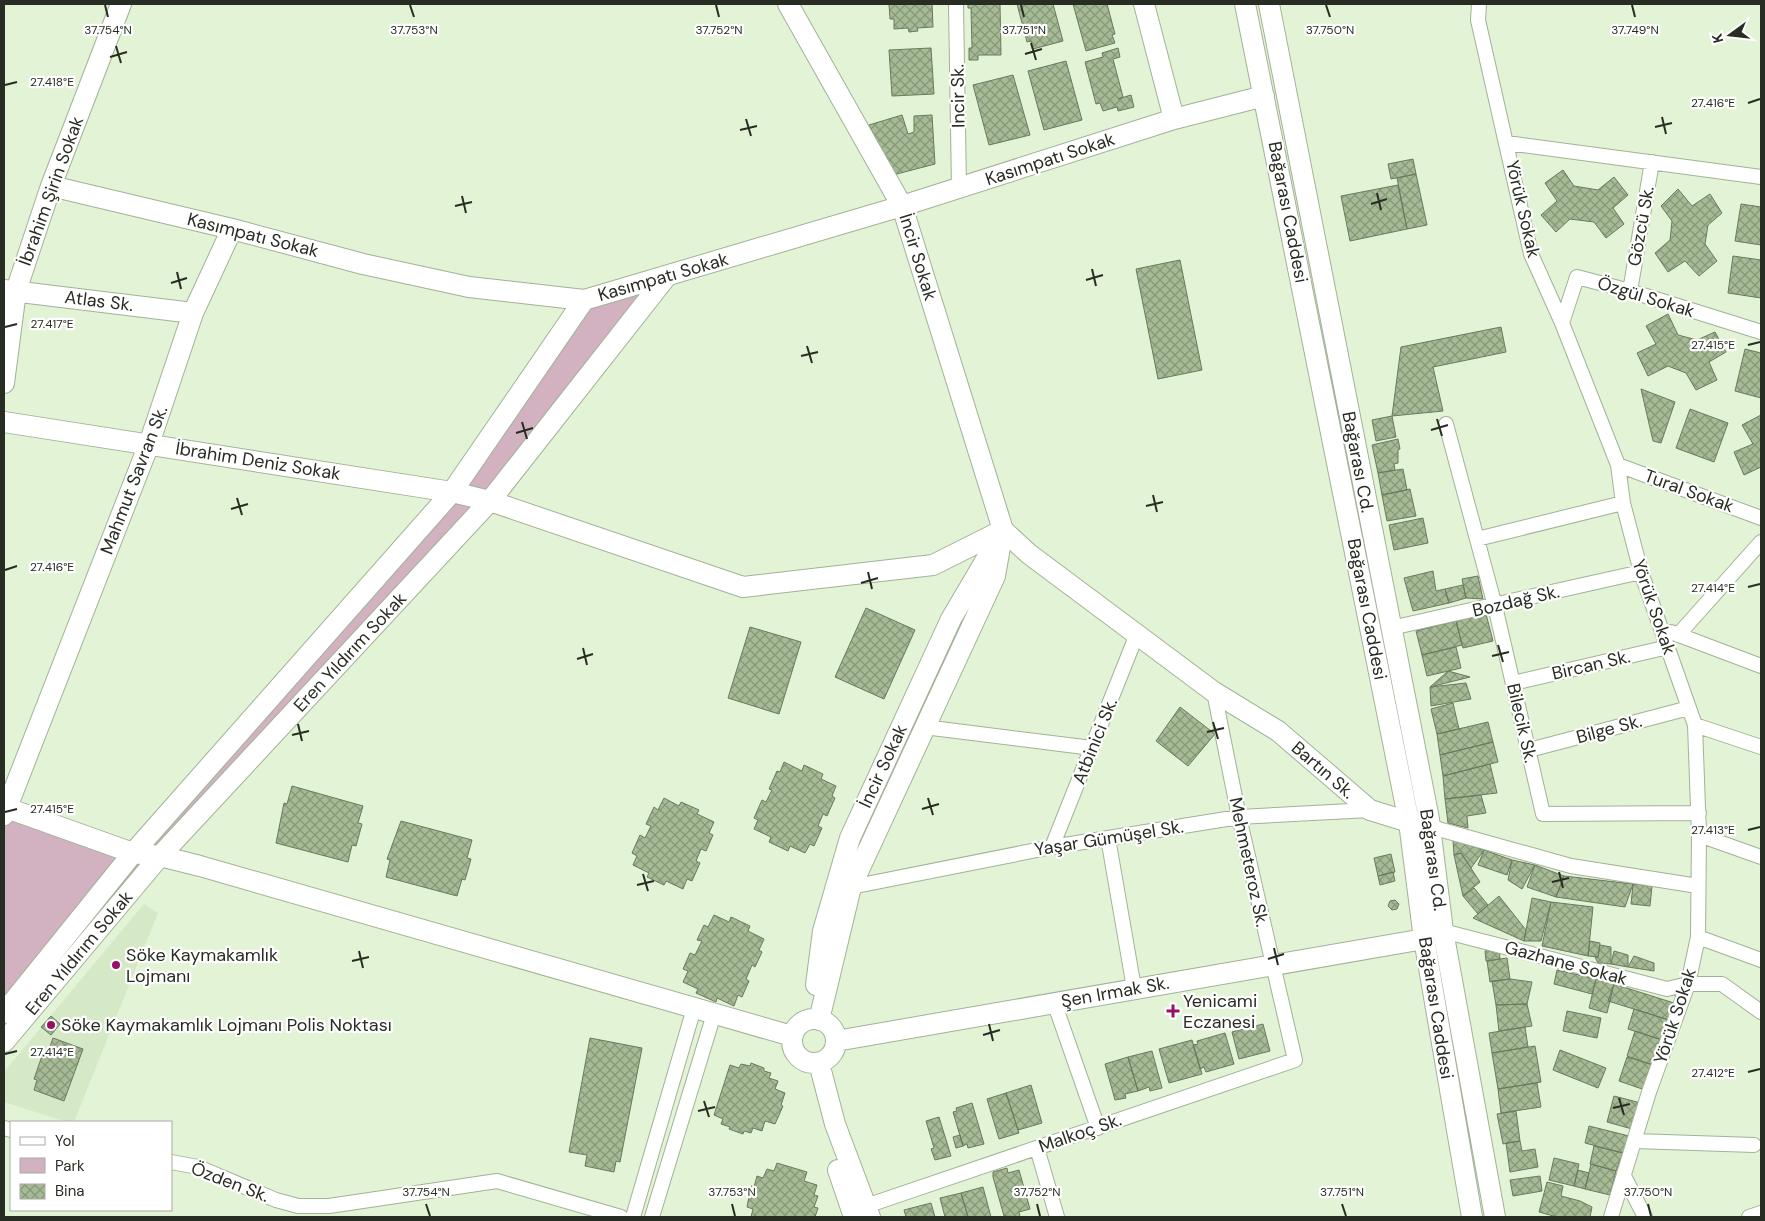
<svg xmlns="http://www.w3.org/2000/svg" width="1765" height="1221" viewBox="0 0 1765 1221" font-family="'DM Sans',sans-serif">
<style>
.built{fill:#d5e9c6}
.green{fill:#d2b1c0}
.building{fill:url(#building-cross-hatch);stroke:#6b795f}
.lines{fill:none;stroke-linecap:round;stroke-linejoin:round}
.minor-casing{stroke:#a3b297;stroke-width:16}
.secondary-casing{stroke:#a3b297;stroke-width:22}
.minor{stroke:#fff;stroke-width:14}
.secondary{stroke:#fff;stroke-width:20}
.ticks{fill:none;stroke:#282d23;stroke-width:2}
.poi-dot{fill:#981064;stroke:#fff;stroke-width:2}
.labels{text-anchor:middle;stroke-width:4.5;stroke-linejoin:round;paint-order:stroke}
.street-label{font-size:18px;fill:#282d23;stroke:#fff}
.poi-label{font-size:18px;fill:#282d23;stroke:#fff;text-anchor:start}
.ticks-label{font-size:12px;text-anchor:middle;fill:#282d23;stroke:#fff;stroke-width:4.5;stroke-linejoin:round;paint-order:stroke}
</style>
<defs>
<pattern id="building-cross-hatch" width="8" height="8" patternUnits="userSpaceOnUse" patternTransform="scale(1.25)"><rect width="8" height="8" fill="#a6bb95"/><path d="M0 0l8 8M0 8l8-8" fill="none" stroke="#879879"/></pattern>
</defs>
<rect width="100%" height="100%" fill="#e3f3d6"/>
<!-- built -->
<path class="built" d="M144,904L158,913L74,1122H67L4,1102V1072Z"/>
<!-- green -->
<path class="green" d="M666,277L490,501L4,1042V815L133,853L452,492L584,300Z"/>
<!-- building -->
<path class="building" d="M889,4H932L933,27L917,28L918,31L909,32L908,28L894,29V19H890Z
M968,4H1000L1001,55H978V60H969V48H972L971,8H968Z
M1017,4H1053L1063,41L1033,49L1031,41L1027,42Z
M1073,4H1107L1115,34L1112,35L1115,43L1086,51Z
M931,48L934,94L892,96L889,50Z
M1118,48L1120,57L1113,59L1123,97L1118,99L1131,95L1134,107L1118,111L1117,107L1103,111L1100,103L1096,104L1085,62L1103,57L1102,53Z
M1066,61L1082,120L1044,130L1028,71Z
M1013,75L1030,135L989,145L973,85Z
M902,115L908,134L914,132V116L932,115L935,164L893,175L869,125Z
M1413,159L1416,174L1391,179L1388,164Z
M1563,170L1574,186L1598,190L1614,177L1628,195L1613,208L1624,224L1606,238L1594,222L1570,219L1556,232L1541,215L1557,201L1545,183Z
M1416,174L1427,225L1407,229L1397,178Z
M1398,185L1407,229L1350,241L1341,196Z
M1678,189L1692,206L1710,194L1722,213L1708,225L1705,244L1717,261L1699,276L1685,261L1668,272L1655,253L1670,240L1672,221L1661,206Z
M1741,204L1761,207V245L1735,241Z
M1733,256L1761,260V298L1728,293Z
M1180,260L1202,370L1158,379L1136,269Z
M1668,314L1678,335L1697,340L1715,332L1726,352L1709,362L1717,380L1696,390L1686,373L1668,366L1648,376L1637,353L1656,344L1646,326Z
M1501,327L1506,352L1433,367L1443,411L1392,416L1401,347Z
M1745,349L1761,353V398L1735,391Z
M1641,389L1675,402L1661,443L1653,441Z
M1690,409L1728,423L1714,462L1676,448Z
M1761,415V467L1744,475L1734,452L1753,444L1742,425Z
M1392,416L1396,437L1376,441L1372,420Z
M1398,439L1400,449L1398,450V463L1394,464L1395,470L1378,473L1372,445Z
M1403,469L1407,490L1382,495L1378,473Z
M1410,489L1416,516L1387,521L1382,495Z
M1423,518L1428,543L1394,550L1389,525Z
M1433,571L1436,591L1445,589L1449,603L1413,611L1404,578Z
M1478,576L1483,599L1466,598L1462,579Z
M1463,585L1466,598L1449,603L1445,589Z
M866,608L915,630L884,699L835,677Z
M1486,614L1493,641L1463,648L1456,621Z
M1456,621L1462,645L1422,655L1416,631Z
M750,627L801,642L779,714L728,698Z
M1456,647L1461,668L1427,676L1422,655Z
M1448,671L1470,677L1430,687L1447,672Z
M1466,683L1471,699L1431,706L1430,687Z
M1453,703L1459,729L1437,734L1431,709Z
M1180,707L1215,734L1188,766L1156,741Z
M1488,722L1493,742L1440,755L1437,734Z
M1493,742L1498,762L1443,776L1440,755Z
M784,762L802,771L804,765L823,774L821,779L836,786L832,796L835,798L827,816L823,814L818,826L822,828L814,846L810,844L805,853L790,846L788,851L769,842L771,837L754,829L758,820L754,818L762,800L766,802L772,790L769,789L777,771L780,772Z
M1490,764L1497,793L1445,799L1443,776Z
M292,786L363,806L358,823L362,824L356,846L352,845L348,862L276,843L284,803L287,804Z
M1481,795L1486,813L1467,816L1468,828L1448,823L1445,799Z
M664,798L679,806L681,802L699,810L697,814L714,822L709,833L713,835L706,851L701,849L696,861L700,863L692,881L687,879L683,889L666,881L664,885L647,877L649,873L633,865L637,856L632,853L640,835L645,838L651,826L646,824L654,807L658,810Z
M401,821L472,840L467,858L471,859L465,880L462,879L457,896L386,877L390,860L387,859Z
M1453,840L1484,850L1471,868L1461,853L1454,855Z
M1484,850L1512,860L1507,875L1478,865Z
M1461,853L1480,882L1463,896L1454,855Z
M1391,854L1395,872L1378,876L1374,858Z
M1512,860L1535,865L1522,889L1508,880Z
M1535,865L1564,876L1556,897L1527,887Z
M1393,872L1395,881L1380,885L1378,876Z
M1564,876L1633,884L1625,907L1556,897Z
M1633,884L1652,886L1650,906L1631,904Z
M1474,888L1488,905L1478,914L1463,896Z
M1499,896L1526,930L1524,941L1473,918Z
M1532,898L1551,902L1541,941H1524Z
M1395,900L1399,904L1397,909L1392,910L1388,906L1390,901Z
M1551,902L1593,907L1588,956L1542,946Z
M714,915L729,922L731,917L750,926L748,931L764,939L759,950L762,952L755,967L752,965L746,979L749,981L742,997L738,995L734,1006L717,998L716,1002L696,993L698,989L683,982L688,971L683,969L690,953L695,955L702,941L697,940L704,925L708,927Z
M1590,941L1600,943L1598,957L1588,956Z
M1600,945L1611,947V964L1598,963L1595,957H1598Z
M1499,949L1500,959L1486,961L1485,951Z
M1614,951L1628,955V967L1611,964Z
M1634,956L1654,963V971L1628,967Z
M1507,958L1510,979L1490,982L1487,961Z
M1557,970L1596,979L1592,994L1554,984Z
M1510,979L1532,982L1527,1004L1496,1005L1492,981Z
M1596,979L1614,984L1607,1013L1589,1008Z
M1614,984L1674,1003L1669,1020L1608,1001Z
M1527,1004L1532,1026L1499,1031L1496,1005Z
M1634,1009L1669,1020L1662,1040L1628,1029Z
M1567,1011L1601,1018L1597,1038L1563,1031Z
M51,1016L60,1024L51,1035L41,1027Z
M1263,1024L1270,1051L1239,1059L1232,1032Z
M1525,1027L1528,1047L1492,1053L1489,1033Z
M1635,1031L1662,1040L1653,1065L1627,1056Z
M1225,1033L1234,1064L1206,1072L1204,1067L1200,1069L1193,1045L1198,1044L1197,1041Z
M53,1038L83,1049L64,1101L34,1090L37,1080L34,1079L43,1053L47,1055Z
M590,1038L642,1048L620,1162L616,1161L614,1172L585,1166L587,1155L569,1152Z
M1192,1040L1202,1074L1169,1083L1159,1049Z
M1535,1046L1541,1082L1498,1089L1492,1053Z
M1560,1050L1606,1068L1598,1088L1553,1070Z
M1152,1051L1162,1088L1150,1091L1149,1087L1138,1091L1128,1057Z
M1128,1057L1138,1091L1125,1094L1126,1098L1115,1100L1105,1064Z
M1627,1057L1653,1065L1645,1090L1619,1081Z
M751,1063L764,1068V1071L771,1073L769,1078L778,1081L775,1089L785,1093L781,1105L783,1106L775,1124L765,1121L762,1131L753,1128L751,1133L744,1131L743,1134L729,1129L730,1127L721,1124L723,1119L714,1115L730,1065L739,1068L741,1064L750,1066Z
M1537,1083L1541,1107L1501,1113L1498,1089Z
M1031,1085L1042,1123L1018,1130L1006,1093Z
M1006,1093L1019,1133L999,1139L987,1099Z
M1614,1096L1641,1103L1632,1129L1607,1122Z
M972,1103L984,1144L968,1148L967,1144L963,1146L953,1112L957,1111L956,1108Z
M1516,1111L1520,1141L1503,1144L1497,1114Z
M939,1117L951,1156L935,1160L931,1149L934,1148L926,1121Z
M1589,1126L1629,1136L1623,1153L1585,1143Z
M960,1135L963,1146L956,1148L953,1137Z
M1520,1141L1522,1151L1535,1149L1538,1167L1510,1172L1506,1143Z
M1594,1146L1623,1153L1616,1171L1590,1164Z
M1554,1158L1579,1164L1574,1186L1549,1180Z
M777,1163L807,1172L804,1181L817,1185L814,1195L818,1196L814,1207L818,1208L815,1217H751L753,1209L747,1207L751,1186L754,1187L757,1176L763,1178L767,1169L774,1171Z
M1591,1164L1616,1171L1610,1195L1585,1189Z
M1007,1168L1008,1173L1019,1170L1030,1209L1019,1212L1020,1217L1004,1216L993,1177V1172Z
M1578,1170L1589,1173L1585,1189L1574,1186Z
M1540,1176L1542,1191L1513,1196L1510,1180Z
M1547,1182L1563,1186L1561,1196L1580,1201L1592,1207L1590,1217H1557L1539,1212Z
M983,1187L991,1217H968L961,1193Z
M961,1193L968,1217H945L940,1198Z
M931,1203L935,1217H906L904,1210Z"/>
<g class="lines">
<!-- minor casing -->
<g class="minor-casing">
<path id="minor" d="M956,4L959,188
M1479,4L1478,20L1531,254L1562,323L1618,465L1623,503L1641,572L1695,725L1699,835L1698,937L1688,984L1649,1092L1611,1217
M1507,143L1761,177
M1630,291L1652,162
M1562,323L1577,277L1630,291L1761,332
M1446,424L1495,606L1543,814L1699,813
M1618,465L1761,518
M1477,539L1623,503
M1391,628L1641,572
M1671,632L1761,666
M1678,635L1761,542
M1513,683L1668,647
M1695,725L1761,747
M924,727L1092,748
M1529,750L1689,708
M1424,825L1571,866L1698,886
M1699,835L1761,857
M1108,838L1134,988
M1052,847L1137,634
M851,887L1052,847L1239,817L1370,810
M1443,931L1667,989L1688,984H1722L1761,1012
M1698,937L1761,960
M1054,1002L1098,1128
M4,1128L11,1130
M1635,1141L1754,1145
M1037,1148L1057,1217
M171,1162L198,1167L276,1200L298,1206H329L497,1181L621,1217
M1625,1178L1645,1217
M866,1206L1295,1060L1239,817L1214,692
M633,1217L694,1008
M652,1217L714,1014
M1749,1217L1761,1213"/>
</g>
<!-- secondary casing -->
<g class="secondary-casing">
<path id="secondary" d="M788,4L902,206L1003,530L995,576L851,887L819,1020
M1144,4L1174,119
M1245,4L1409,822L1424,939L1472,1217
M1269,4L1429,819L1443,931L1495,1217
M51,186L232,229L363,264L469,287L584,300L902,206L1174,119L1264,96
M4,290L193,313
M4,383L16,291L51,186L121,4
M4,422L452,492L490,501L743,587L933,565L1003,530
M1003,530L1029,554L1214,692L1278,731L1370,810L1409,822
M4,807L133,853L160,856L200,866L792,1036
M4,815L149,444L193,313L232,229
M816,985L823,931L850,838L951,619L997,541
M4,1013L133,853L452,492L584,300
M792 1041a22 22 0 1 1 44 0a22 22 0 1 1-44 0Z
M836,1041L1424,939
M4,1042L160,856L490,501L666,277
M819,1063L835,1124L870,1217
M838,1170L854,1217"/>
</g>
<!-- minor -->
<use href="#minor" class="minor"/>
<!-- secondary -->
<use href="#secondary" class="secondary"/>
</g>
<!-- ticks -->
<path class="ticks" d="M105,5L108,17M410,5L414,17M716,5L719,17M1021,5L1024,17M1326,5L1330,17M1632,5L1635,17M1031,43L1036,60M116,46L121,63M1025,54L1042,49M110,57L127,52M5,85L17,82M1748,103L1760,99M1662,117L1666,134M746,119L751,136M1655,127L1672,123M740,130L757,126M1377,193L1381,210M462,196L466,213M1371,204L1387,199M455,206L472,202M1092,269L1096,286M177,272L181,289M1086,280L1103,275M171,283L187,278M5,327L17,324M1748,345L1760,342M807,346L812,363M801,356L818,352M1437,419L1442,436M522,422L527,439M1431,430L1448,425M516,433L533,428M1153,495L1157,512M237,498L242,515M1146,506L1163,502M231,509L248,504M5,570L17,566M868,572L872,589M861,583L878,578M1748,587L1760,584M1498,645L1503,662M583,648L587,665M1492,656L1509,652M577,659L593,654M1213,722L1218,739M298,724L302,741M1207,732L1224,728M292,735L309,731M928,798L933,815M922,809L939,804M5,812L17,809M1748,830L1760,827M1559,872L1563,888M643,874L648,891M1552,882L1569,878M637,885L654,881M1274,948L1278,965M359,951L363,968M1268,959L1284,954M352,961L369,957M989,1024L993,1041M983,1035L1000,1030M5,1054L17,1051M1748,1072L1760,1069M1619,1098L1624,1115M704,1101L709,1117M1613,1108L1630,1104M698,1111L715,1107M426,1204L430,1216M732,1204L735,1216M1037,1204L1040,1216M1342,1204L1346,1216M1648,1204L1651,1216"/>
<!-- markers -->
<g class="poi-dot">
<circle cx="116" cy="965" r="5"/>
<path d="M1170.5 1003.5h5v5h5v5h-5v5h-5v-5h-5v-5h5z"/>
<circle cx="51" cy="1025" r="5"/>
</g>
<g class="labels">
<!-- street labels -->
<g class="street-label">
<text transform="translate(958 96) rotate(-91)" y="6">Incir Sk.</text>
<text transform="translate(1050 159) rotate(-18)" y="6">Kasımpatı Sokak</text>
<text transform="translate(51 191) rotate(-70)" y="6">İbrahim Şirin Sokak</text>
<text transform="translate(1523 209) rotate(77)" y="6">Yörük Sokak</text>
<text transform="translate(1288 212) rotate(79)" y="6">Bağarası Caddesi</text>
<text transform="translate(1641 226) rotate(-80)" y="6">Gözcü Sk.</text>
<text transform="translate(253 235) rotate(14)" y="6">Kasımpatı Sokak</text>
<text transform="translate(918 257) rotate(73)" y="6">İncir Sokak</text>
<text transform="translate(663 277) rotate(-16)" y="6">Kasımpatı Sokak</text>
<text transform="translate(1646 297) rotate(17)" y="6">Özgül Sokak</text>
<text transform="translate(99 301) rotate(7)" y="6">Atlas Sk.</text>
<text transform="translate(258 461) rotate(9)" y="6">İbrahim Deniz Sokak</text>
<text transform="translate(1358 462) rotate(79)" y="6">Bağarası Cd.</text>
<text transform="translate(134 480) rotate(-69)" y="6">Mahmut Savran Sk.</text>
<text transform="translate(1689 491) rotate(20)" y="6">Tural Sokak</text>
<text transform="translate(1516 601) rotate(-13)" y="6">Bozdağ Sk.</text>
<text transform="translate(1654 607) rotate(71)" y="6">Yörük Sokak</text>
<text transform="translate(1367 609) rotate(79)" y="6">Bağarası Caddesi</text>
<text transform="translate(350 652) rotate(-47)" y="6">Eren Yıldırım Sokak</text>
<text transform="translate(1591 665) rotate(-13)" y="6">Bircan Sk.</text>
<text transform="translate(1522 723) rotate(77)" y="6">Bilecik Sk.</text>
<text transform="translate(1609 729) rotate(-15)" y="6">Bilge Sk.</text>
<text transform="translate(1095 741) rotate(-68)" y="6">Atbinici Sk.</text>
<text transform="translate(883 766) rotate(-65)" y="6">İncir Sokak</text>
<text transform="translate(1323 770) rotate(41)" y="6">Bartın Sk.</text>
<text transform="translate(1109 838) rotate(-9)" y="6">Yaşar Gümüşel Sk.</text>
<text transform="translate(1433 860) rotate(82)" y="6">Bağarası Cd.</text>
<text transform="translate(1249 862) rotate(78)" y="6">Mehmeteroz Sk.</text>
<text transform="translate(79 953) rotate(-50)" y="6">Eren Yıldırım Sokak</text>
<text transform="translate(1566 963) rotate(15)" y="6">Gazhane Sokak</text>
<text transform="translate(1115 992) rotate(-10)" y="6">Şen Irmak Sk.</text>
<text transform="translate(1436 1008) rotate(81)" y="6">Bağarası Caddesi</text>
<text transform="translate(1675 1016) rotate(-72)" y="6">Yörük Sokak</text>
<text transform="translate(1080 1133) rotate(-19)" y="6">Malkoç Sk.</text>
<text transform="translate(230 1182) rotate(21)" y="6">Özden Sk.</text>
</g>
<!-- poi labels -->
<g class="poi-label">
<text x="126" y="961">Söke Kaymakamlık<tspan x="126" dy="21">Lojmanı</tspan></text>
<text x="1183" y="1007">Yenicami<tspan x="1183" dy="21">Eczanesi</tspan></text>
<text x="61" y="1031">Söke Kaymakamlık Lojmanı Polis Noktası</text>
</g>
</g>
<g class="ticks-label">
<text x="108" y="34">37.754°N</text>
<text x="414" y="34">37.753°N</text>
<text x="719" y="34">37.752°N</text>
<text x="1024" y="34">37.751°N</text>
<text x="1330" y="34">37.750°N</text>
<text x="1635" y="34">37.749°N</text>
<text x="52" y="86">27.418°E</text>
<text x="1713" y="107">27.416°E</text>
<text x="52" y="328">27.417°E</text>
<text x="1713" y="349">27.415°E</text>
<text x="52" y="571">27.416°E</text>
<text x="1713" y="592">27.414°E</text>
<text x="52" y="813">27.415°E</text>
<text x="1713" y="834">27.413°E</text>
<text x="52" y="1056">27.414°E</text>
<text x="1713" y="1077">27.412°E</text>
<text x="426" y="1196">37.754°N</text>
<text x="732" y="1196">37.753°N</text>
<text x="1037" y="1196">37.752°N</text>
<text x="1342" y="1196">37.751°N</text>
<text x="1648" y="1196">37.750°N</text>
</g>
<!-- border -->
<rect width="1765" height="1221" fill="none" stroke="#282d23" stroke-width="10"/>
<!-- legend -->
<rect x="10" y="1121" width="162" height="90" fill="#ffffff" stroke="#a9aba7"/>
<rect x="20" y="1137" width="25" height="8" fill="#ffffff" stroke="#a9aba7"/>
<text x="55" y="1146" font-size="15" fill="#282d23">Yol</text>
<rect x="20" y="1158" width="25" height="15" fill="#d2b1c0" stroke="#a9aba7"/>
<text x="55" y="1171" font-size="15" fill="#282d23">Park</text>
<rect x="20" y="1184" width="25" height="15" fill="url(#building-cross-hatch)" stroke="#a9aba7"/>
<text x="55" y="1196" font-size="15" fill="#282d23">Bina</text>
<!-- north arrow -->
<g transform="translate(1730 35) rotate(255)" stroke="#ffffff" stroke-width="4" paint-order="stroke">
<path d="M0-4L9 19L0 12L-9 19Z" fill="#282d23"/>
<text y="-8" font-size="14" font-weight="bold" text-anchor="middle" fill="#282d23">K</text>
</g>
</svg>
